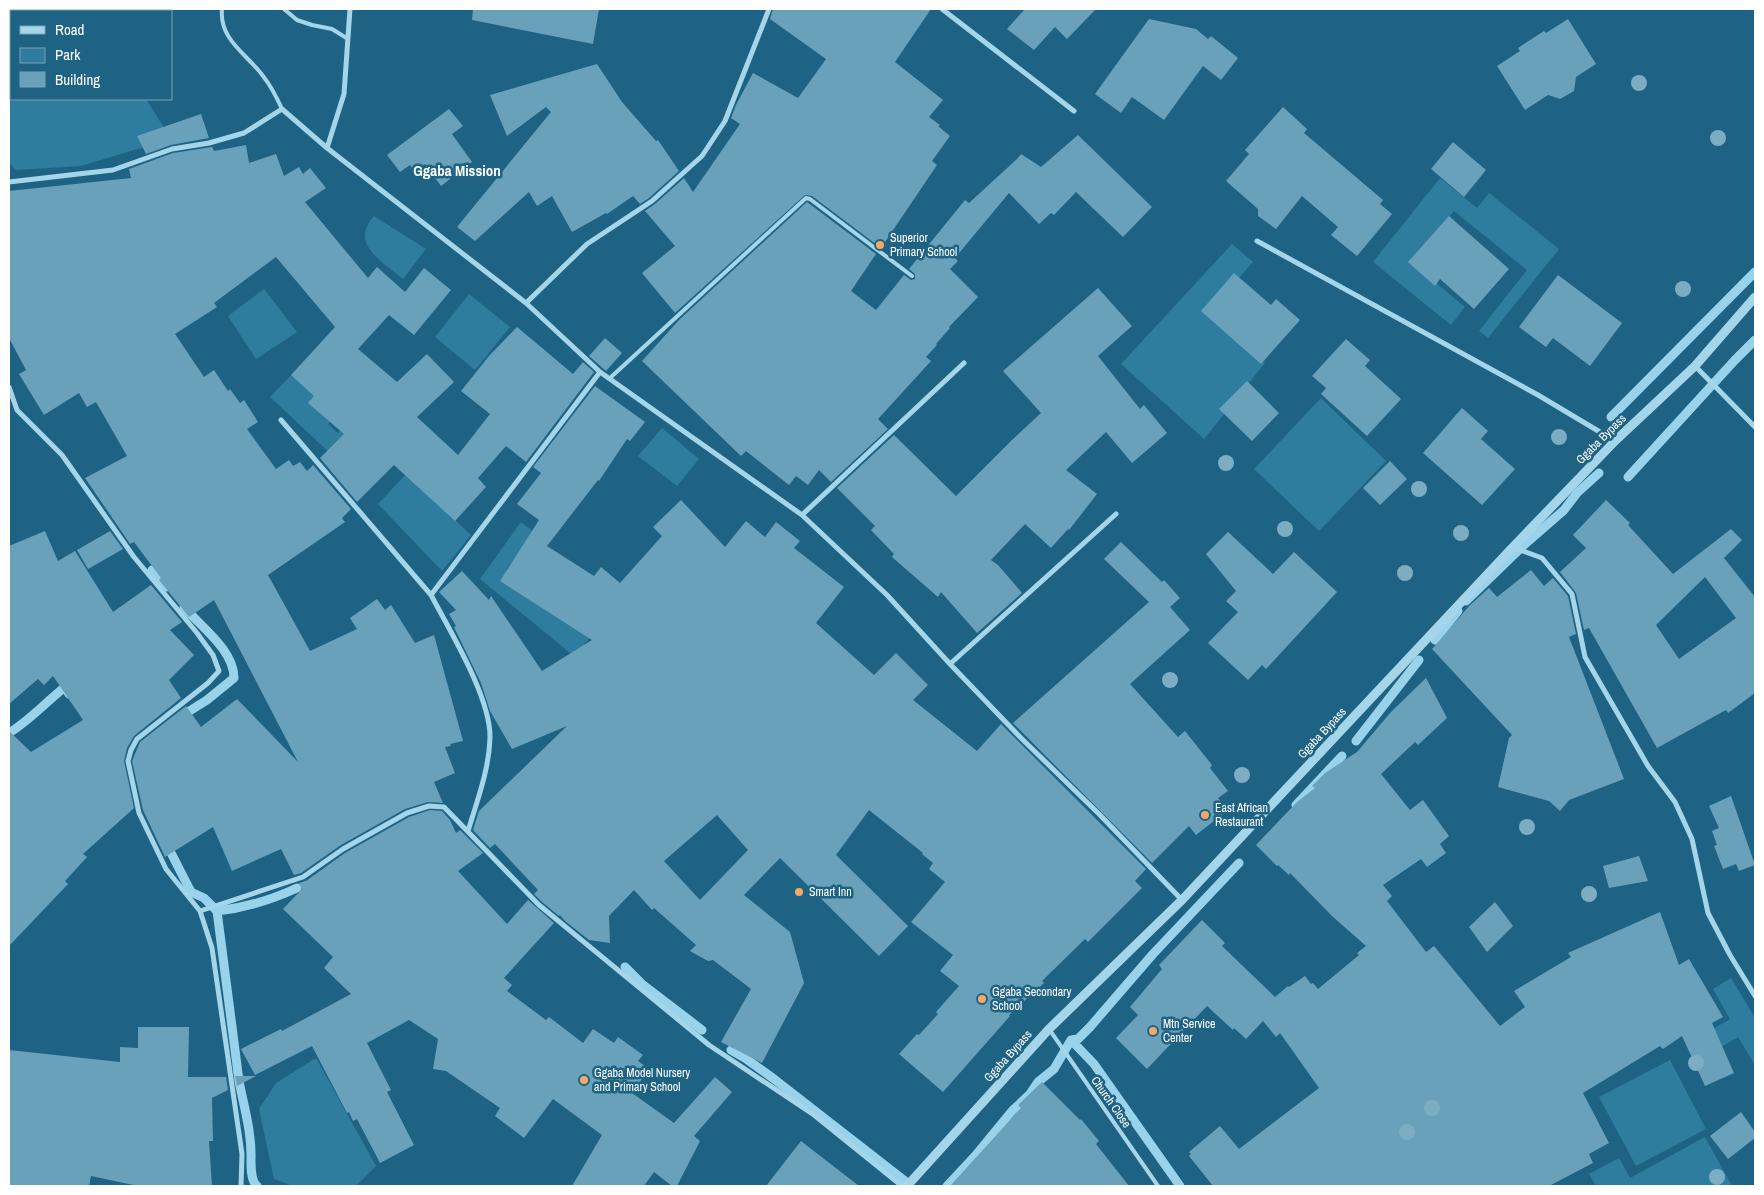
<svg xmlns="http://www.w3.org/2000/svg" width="1764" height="1195" viewBox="0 0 1764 1195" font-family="'Archivo Narrow',sans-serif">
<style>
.green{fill:#2e7d9f}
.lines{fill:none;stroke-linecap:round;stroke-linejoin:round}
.stream{stroke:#98d3eb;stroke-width:9}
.building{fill:#69a1bb;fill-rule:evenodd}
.service{stroke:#a5d5e9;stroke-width:4}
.minor{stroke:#a5d5e9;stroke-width:5}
.tertiary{stroke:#a5d5e9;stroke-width:9}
.tree{fill:#7cadc3}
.poi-dot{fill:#f8a864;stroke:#1e6383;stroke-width:2}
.labels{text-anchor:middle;stroke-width:5;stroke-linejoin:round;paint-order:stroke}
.poi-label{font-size:12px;fill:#fff;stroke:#1e6383;text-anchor:start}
.street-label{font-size:12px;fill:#fff;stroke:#1e6383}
.quarter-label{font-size:15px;font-weight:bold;fill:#fff;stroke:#1e6383}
</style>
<rect width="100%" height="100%" fill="#1e6383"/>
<!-- green -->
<path class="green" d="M9,9H91L93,11H11V99H146L171,139L81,166L16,170L9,163Z
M1440,178L1477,208L1489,193L1559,249L1488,338L1479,331L1527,270L1454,211L1412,263L1465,307L1451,325L1373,262Z
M374,216L426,249L403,279C382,261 349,244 374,216Z
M1232,244L1253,262L1209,312L1265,363L1204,439L1121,364Z
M264,289L297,332L256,359L228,316Z
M469,294L510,327L475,370L435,337Z
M295,371L322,398L332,419L328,424L338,433L349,422L357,430L333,456L270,397Z
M1321,398L1386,461L1319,531L1254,469Z
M662,428L699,459L677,486L638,456Z
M406,474L471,535L442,571L378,504Z
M521,522L534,532L506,570L529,588L615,604L575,657L480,579Z
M1731,978L1755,1018V1065L1738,1037L1718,1049L1708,1032L1730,1019L1713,989Z
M316,1058L376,1166L356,1186H293L274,1179L259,1109L276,1083Z
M1670,1060L1706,1129L1636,1166L1599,1097Z
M1705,1137L1732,1186H1596L1589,1174L1619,1158L1630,1178Z"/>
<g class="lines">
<!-- stream -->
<path class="stream" d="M1611,417L1755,272
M1628,477L1735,360L1755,340
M152,570L167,587
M1466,601L1525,544L1564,510L1577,493L1599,473
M1435,640L1458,611
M180,717L207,700L234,678C234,650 201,627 184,607
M9,733C30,720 46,702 65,687L69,694
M1356,741L1419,660
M1296,805L1342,756
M166,843L191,892L204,898L217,911L239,1081C244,1107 252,1133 251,1160C251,1168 251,1181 257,1186
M217,911C244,908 271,900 297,888
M625,967L642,984L702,1030
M1071,1040L1094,1064L1180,1186
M731,1050L745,1058L774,1079L905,1181
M947,1186L975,1156L1012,1111L1030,1094L1038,1082L1054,1069L1071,1040L1078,1039L1090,1027L1153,954L1239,863"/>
</g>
<!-- building -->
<path class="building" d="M473,9H599L593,44L472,20Z
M773,9H931L895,62L943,100L929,117L940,125L938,126L950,136L932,161L937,165L881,248L812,196L805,195L675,313L642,273L675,246L645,211L655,204L684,178L693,192L740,124L731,118L736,105L753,73L798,98L826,59L770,19Z
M1025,9H1096L1067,39L1055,27L1034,50L1007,29Z
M1149,19L1196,29L1208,39L1211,36L1238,58L1221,80L1203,66L1164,120L1132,97L1121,113L1095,94Z
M1568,19L1596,64L1576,77L1574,91L1560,99L1548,95L1525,110L1497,66L1520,51L1518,48L1544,31L1546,33Z
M597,64L622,102L656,141L658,140L679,171L649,198L640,204L633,196L607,214L606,213L572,232L552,196L537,206L529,192L475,241L457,227L551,112L546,107L507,136L490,95Z
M1283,107L1307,129L1304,133L1383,200L1380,204L1392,214L1357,256L1331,235L1338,227L1302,196L1276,229L1258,216V209L1226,181L1249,154L1245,150Z
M449,109L463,126L452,134L472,162L441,186L425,164L415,172L410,165L400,172L387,155Z
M201,114L209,138L171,145L146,154L137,136Z
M1078,135L1152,207L1123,237L1076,192L1054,215L1051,213L1039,224L1009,193L955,258L958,261L950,269L978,297L949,327L950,328L936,344L937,345L926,357L931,361L878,419L888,429L831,482L819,470L808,485L796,476L789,485L746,451L741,456L642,361L680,319L807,202L876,254L851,291L876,310L904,275L911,280L915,279V274L909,269L965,200L969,203L1017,159L1021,154L1041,167Z
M1453,142L1486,170L1464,197L1431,169Z
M246,145L249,163L276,154L284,176L299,167L303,174L310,168L326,188L305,202L368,278L377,267L405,292L424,268L451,290L414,335L389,315L358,349L397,382L427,354L454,382L417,417L458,455L490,414L461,391L489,356L517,327L573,374L583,362L594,372L526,462L506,446L478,478L486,487L455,521L394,465L357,502L320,458L344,434L308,403L314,396L291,375L335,327L276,257L214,303L217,307L175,334L204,377L214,370L228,391L230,389L240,403L244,400L258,422L247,429L276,469L289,460L293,466L300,462L307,471L313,465L351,509L342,518L345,522L268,575L310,651L357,629L350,618L377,599L385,610L391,605L415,643L434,635L463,741L450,744L451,746L445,747L455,773L434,782L443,803L428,802L405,809L341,845L301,873L294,875L281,849L232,871L213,827L165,857L143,810L132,761L140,742L186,706L201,727L237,699L298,762L214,600L189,617L159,580L161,578L134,542L130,544L85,478L127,456L96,402L87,407L79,393L44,415L19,374L26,370L9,338V191L131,178L129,169L173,153L212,147L214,151Z
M1449,216L1509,269L1474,309L1440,279L1435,286L1408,262Z
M1234,273L1271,305L1276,299L1300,320L1261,364L1201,311Z
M1558,275L1622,323L1590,366L1553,338L1546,347L1519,327Z
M1098,288L1132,326L1098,356L1140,409L1144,405L1167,433L1132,463L1106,432L1066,470L1097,494L1069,530L1068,529L1051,548L1025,524L991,560L998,565L1022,593L977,633L941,592L938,597L892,557L894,554L871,530L875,526L837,488L894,435L956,496L1012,440L1041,413L1003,371Z
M605,338L622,353L606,371L589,356Z
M1346,339L1370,360L1365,366L1401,399L1367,436L1321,394L1326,388L1312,376Z
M1247,381L1279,413L1252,441L1219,409Z
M595,386L645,422L630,441L627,439L599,481L598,480L547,546L594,576L601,567L620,583L662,536L653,527L681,500L725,547L746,521L765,537L776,522L800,541L794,548L844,587L816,623L874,675L896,653L928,685L913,700L977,751L1001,724L1146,869L1135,881L1142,888L1088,942L1085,939L1042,981L1044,983L1009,1015L1010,1016L943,1092L899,1054L917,1034L919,1035L938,1014L936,1012L959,986L940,971L953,955L911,922L945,882L929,869L933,863L922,854L923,853L869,810L836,855L908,926L879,956L780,858L744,895L790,932L804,983L762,1063L721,1042L751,989L713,960L708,961L690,951L696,945L654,908L652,910L634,890L609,916L610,943L589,940L565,921L560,915L559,916L542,902L534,894L538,890L495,844L490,848L473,830L479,811L567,726L512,749L490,711L481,683L454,627L456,626L449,614L456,610L439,592L462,571L489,600L491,596L542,671L592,640L500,581L539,520L517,504L541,473L533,467ZM717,815L748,850L700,900L664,861Z
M1462,408L1488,431L1481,439L1515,469L1482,505L1423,453Z
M1390,461L1407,479L1380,505L1363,488Z
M1606,500L1630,523L1628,525L1673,574L1731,529L1742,540L1724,558L1755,597V693L1728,713L1726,710L1657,748L1589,628L1584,630L1576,593L1560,572L1586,548L1573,535ZM1705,577L1736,618L1679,659L1656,625Z
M45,531L58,561L75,551L113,612L151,585L182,622L170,630L194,655L169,680L181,698L134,736L127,748L124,761L134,808L83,854L87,857L65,881L68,884L9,946V731L31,752L83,720L53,676L44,685L38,679L9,704V546Z
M110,531L123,549L88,569L77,550Z
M1228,532L1273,574L1294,552L1337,592L1266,669L1262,665L1248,680L1208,643L1238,612L1226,601L1236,591L1206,554Z
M1121,542L1162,582L1164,580L1180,598L1170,607L1190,630L1130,684L1178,737L1185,731L1212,765L1210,768L1228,791L1218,798L1228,810L1196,835L1189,826L1152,863L1013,723L1149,602L1104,559Z
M1531,570L1544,586L1553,578L1568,596L1576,634L1569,637L1624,779L1569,800L1560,811L1549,801L1498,787L1509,738L1512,735L1432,649L1470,605L1489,588L1497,597Z
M1426,678L1447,718L1418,745L1415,742L1381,774L1410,810L1423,800L1449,836L1440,844L1446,853L1427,867L1421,859L1383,885L1392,896L1387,901L1426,952L1434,946L1500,1026L1525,1007L1514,991L1571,957L1568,953L1660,912L1679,965L1689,959L1723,1017L1712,1023L1734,1073L1705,1086L1682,1036L1663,1049L1660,1046L1583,1093L1609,1143L1589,1154L1593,1163L1549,1186H1213L1189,1156L1191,1154L1189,1152L1220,1126L1239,1149L1319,1088L1280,1033L1276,1037L1263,1021L1246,1039L1234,1028L1233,1030L1207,1006L1147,1069L1116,1038L1138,1015L1130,1007L1162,969L1159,965L1202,920L1225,943L1222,946L1275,997L1288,986L1289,987L1305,976L1311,984L1313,983L1318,989L1359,955L1357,953L1366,946L1332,916L1290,873L1289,875L1278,865L1277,866L1256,845L1297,802L1315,788L1312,786L1325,773L1357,752L1391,712Z
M1731,796L1755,865L1739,871L1736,864L1723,869L1714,846L1717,845L1712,831L1719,828L1709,806Z
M430,810L442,811L450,820L456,833L460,830L483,853L458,871L507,924L528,900L554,923L504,978L512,985L507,991L546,1020L549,1017L583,1043L593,1029L614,1043L618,1037L643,1055L638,1061L649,1069L632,1093L674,1123L715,1077L732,1092L694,1136L700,1141L677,1186H672L654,1172L644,1186H572L602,1135L553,1099L524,1138L495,1116L500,1108L446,1071L433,1069L438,1039L409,1020L367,1043L391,1090L387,1092L414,1145L380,1163L357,1119L353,1121L349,1112L347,1113L312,1046L255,1075L241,1049L281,1029L282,1031L351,994L324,968L333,957L283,909L302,889L299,883L306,881L345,853L409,817Z
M1639,856L1648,881L1609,888L1603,866Z
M1495,902L1513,926L1487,952L1469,927Z
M138,1027H189L188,1077H226L228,1090L212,1098L213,1141H209L212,1186H138L91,1176L89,1186H9V1050L120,1062V1047L138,1048Z
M235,1076H256L237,1086Z
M1042,1082L1080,1120L1081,1119L1099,1141L1096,1144L1129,1186H950L1021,1108L1018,1105Z
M1741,1112L1755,1132V1138L1728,1159L1710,1136Z
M801,1141L859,1186H766Z"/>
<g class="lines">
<!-- service -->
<path class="service" d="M222,9C219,40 247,54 263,76C271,86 277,98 282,109
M284,9L297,20L312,25L332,29L348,39
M610,378L806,198L810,199L912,276
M1049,1029L1158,1186"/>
<!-- minor -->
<path class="minor" d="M942,9L1074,111
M327,148L344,94L350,9
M9,182L113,170L172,149L209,143L244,133L282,109L327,148L526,303L600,372L802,515L887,595L950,664L1021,738L1099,814L1182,900
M1257,241L1538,395L1615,441
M526,303L587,244L652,201L702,156L725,121L769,9
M1695,366L1755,427
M9,387L17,410L62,455L134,557L197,633L213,655L219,671L208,683L137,739L131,750L128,761L139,813L166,869L200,911L212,948L242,1154L241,1186
M281,420L431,595
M802,515L964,363
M1512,549L1520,550L1542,558L1572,594L1585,657L1648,766L1675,802L1692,839L1708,913L1730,955L1755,996
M950,664L1116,514
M468,831C477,801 489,770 490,738C491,698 450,631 431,595L600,372
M200,911L303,877L343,849L407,813L429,806L444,807L539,905L709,1045L814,1115L902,1186"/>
<!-- tertiary -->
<path class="tertiary" d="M907,1186L1049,1029L1182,900L1511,549L1615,441L1695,366L1755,297"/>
</g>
<!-- trees -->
<g class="tree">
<circle cx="1639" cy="83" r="8"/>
<circle cx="1718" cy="138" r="8"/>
<circle cx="1683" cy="289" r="8"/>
<circle cx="1559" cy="437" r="8"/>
<circle cx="1226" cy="463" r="8"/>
<circle cx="1419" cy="489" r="8"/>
<circle cx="1285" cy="529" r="8"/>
<circle cx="1461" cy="533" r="8"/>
<circle cx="1405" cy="573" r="8"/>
<circle cx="1170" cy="680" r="8"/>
<circle cx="1242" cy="775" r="8"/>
<circle cx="1527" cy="827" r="8"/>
<circle cx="1589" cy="894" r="8"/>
<circle cx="1696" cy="1063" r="8"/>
<circle cx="1432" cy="1108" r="8"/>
<circle cx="1407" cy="1132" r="8"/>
<circle cx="1717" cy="1177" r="8"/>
</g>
<!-- markers -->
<g class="poi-dot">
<circle cx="880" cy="245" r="5"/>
<circle cx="1205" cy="815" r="5"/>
<circle cx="799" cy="892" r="5"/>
<circle cx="982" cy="999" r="5"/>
<circle cx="1153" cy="1031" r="5"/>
<circle cx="584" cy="1080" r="5"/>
</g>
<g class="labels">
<!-- poi labels -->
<g class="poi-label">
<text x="890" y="242">Superior<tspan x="890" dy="14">Primary School</tspan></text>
<text x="1215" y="812">East African<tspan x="1215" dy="14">Restaurant</tspan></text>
<text x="809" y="896">Smart Inn</text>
<text x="992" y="996">Ggaba Secondary<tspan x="992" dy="14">School</tspan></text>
<text x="1163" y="1028">Mtn Service<tspan x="1163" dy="14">Center</tspan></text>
<text x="594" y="1077">Ggaba Model Nursery<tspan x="594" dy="14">and Primary School</tspan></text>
</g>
<!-- street labels -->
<g class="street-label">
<text transform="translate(1601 439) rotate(-45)" y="4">Ggaba Bypass</text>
<text transform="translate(1322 733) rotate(-47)" y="4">Ggaba Bypass</text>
<text transform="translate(1008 1056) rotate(-48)" y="4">Ggaba Bypass</text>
<text transform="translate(1111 1102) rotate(55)" y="4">Church Close</text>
</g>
<!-- quarter labels -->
<g class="quarter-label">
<text x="457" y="176">Ggaba Mission</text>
</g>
</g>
<!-- border -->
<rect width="1764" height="1195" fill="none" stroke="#ffffff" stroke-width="20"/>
<!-- legend -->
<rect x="10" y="10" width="162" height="90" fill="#1e6383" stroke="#78a1b5"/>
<rect x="20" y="26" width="25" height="8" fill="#a5d5e9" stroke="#78a1b5"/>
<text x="55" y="35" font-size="15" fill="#ffffff">Road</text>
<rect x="20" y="48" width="25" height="15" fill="#2e7d9f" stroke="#78a1b5"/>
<text x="55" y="60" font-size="15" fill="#ffffff">Park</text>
<rect x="20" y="72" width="25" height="15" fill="#69a1bb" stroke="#78a1b5"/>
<text x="55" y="85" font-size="15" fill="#ffffff">Building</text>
</svg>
